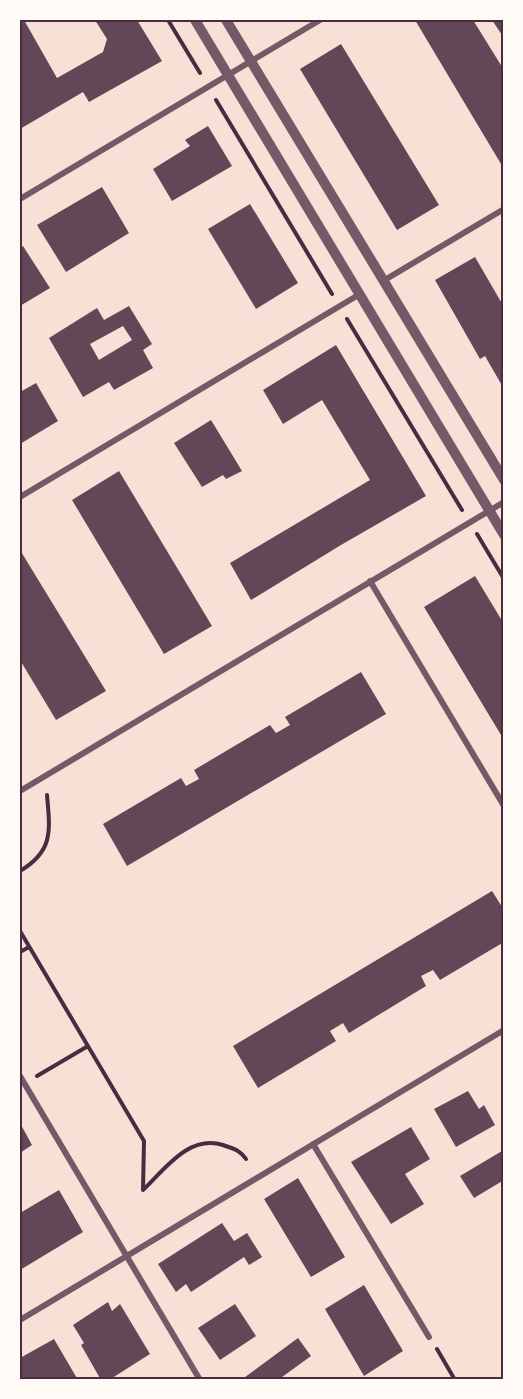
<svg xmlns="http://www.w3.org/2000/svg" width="523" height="1399" viewBox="0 0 523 1399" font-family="'PT Sans Narrow',sans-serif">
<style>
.building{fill:#644757;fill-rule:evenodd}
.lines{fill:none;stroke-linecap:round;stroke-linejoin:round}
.path{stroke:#4a2c40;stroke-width:4}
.minor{stroke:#755966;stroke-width:6}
.tertiary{stroke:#755966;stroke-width:10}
.neatline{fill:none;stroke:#4a2c40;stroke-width:2}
</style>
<rect width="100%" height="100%" fill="#f7e1d7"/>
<!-- building -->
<path class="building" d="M20,20H24L57,78L103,52L107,39L95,20H137L162,61L89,102L83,92L20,129Z
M415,20H473L504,70V169Z
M492,20H504V38Z
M341,44L439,205L397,230L300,69Z
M208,126L232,166L172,201L153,169L190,146L185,140Z
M102,187L129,233L66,272L37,225Z
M250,204L298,283L256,309L208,229Z
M23,246L50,288L20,306V248Z
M475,257L504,307V389L485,356L480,359L435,280Z
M129,306L152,344L143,350L153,368L114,390L109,382L83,397L49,338L97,308L104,320ZM123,326L132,340L99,360L90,344Z
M336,345L426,496L341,545L251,600L230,563L370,480L322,400L283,424L263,390Z
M36,383L58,421L20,444V392Z
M211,420L242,471L226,479L223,475L202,487L174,443Z
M119,471L212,626L164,654L72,500Z
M20,550L106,691L56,720L20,660Z
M475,576L504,624V740L424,607Z
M361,672L386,714L127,866L103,824L181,778L186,786L199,779L194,770L270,725L276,733L290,725L285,717Z
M492,891L504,910V942L440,980L433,970L421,976L426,986L349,1033L343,1023L330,1031L336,1041L258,1088L233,1046Z
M468,1091L479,1109L484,1105L495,1125L456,1147L434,1109Z
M20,1123L32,1145L20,1153Z
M411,1127L430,1159L405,1174L424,1204L391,1224L351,1162Z
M502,1151L504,1154V1180L474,1198L460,1176Z
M298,1178L345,1257L311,1277L264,1199Z
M59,1190L83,1232L20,1270V1213Z
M222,1223L234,1241L247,1233L262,1257L249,1265L244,1257L191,1292L186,1284L176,1292L158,1264Z
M364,1285L403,1351L364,1376L325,1309Z
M108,1302L112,1311L120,1304L150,1354L109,1380H101L81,1345L84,1343L73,1325Z
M235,1304L256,1336L220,1360L198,1328Z
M298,1338L311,1356L278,1380H241Z
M54,1339L78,1380H20V1358Z"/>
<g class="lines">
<!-- path -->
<path class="path" d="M168,20L200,73
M216,100L332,294
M347,319L462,510
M477,534L504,579
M20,871C54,851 50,830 47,795
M20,931L144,1141L143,1190C165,1169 189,1134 223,1145C234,1149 240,1150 246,1159
M20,952L29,947
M37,1076L88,1046
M437,1349L455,1380"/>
<!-- minor -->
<path class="minor" d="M20,199L320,20
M383,281L504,209
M20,497L360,294
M370,581L504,806
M20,791L504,502
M20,1076L200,1380
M313,1144L429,1337
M20,1320L504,1030"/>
<!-- tertiary -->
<path class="tertiary" d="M195,20L504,535
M226,20L504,480"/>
</g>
<!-- border -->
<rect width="523" height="1399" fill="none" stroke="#fffaf5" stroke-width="42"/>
<rect x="21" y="21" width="481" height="1357" class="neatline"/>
</svg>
